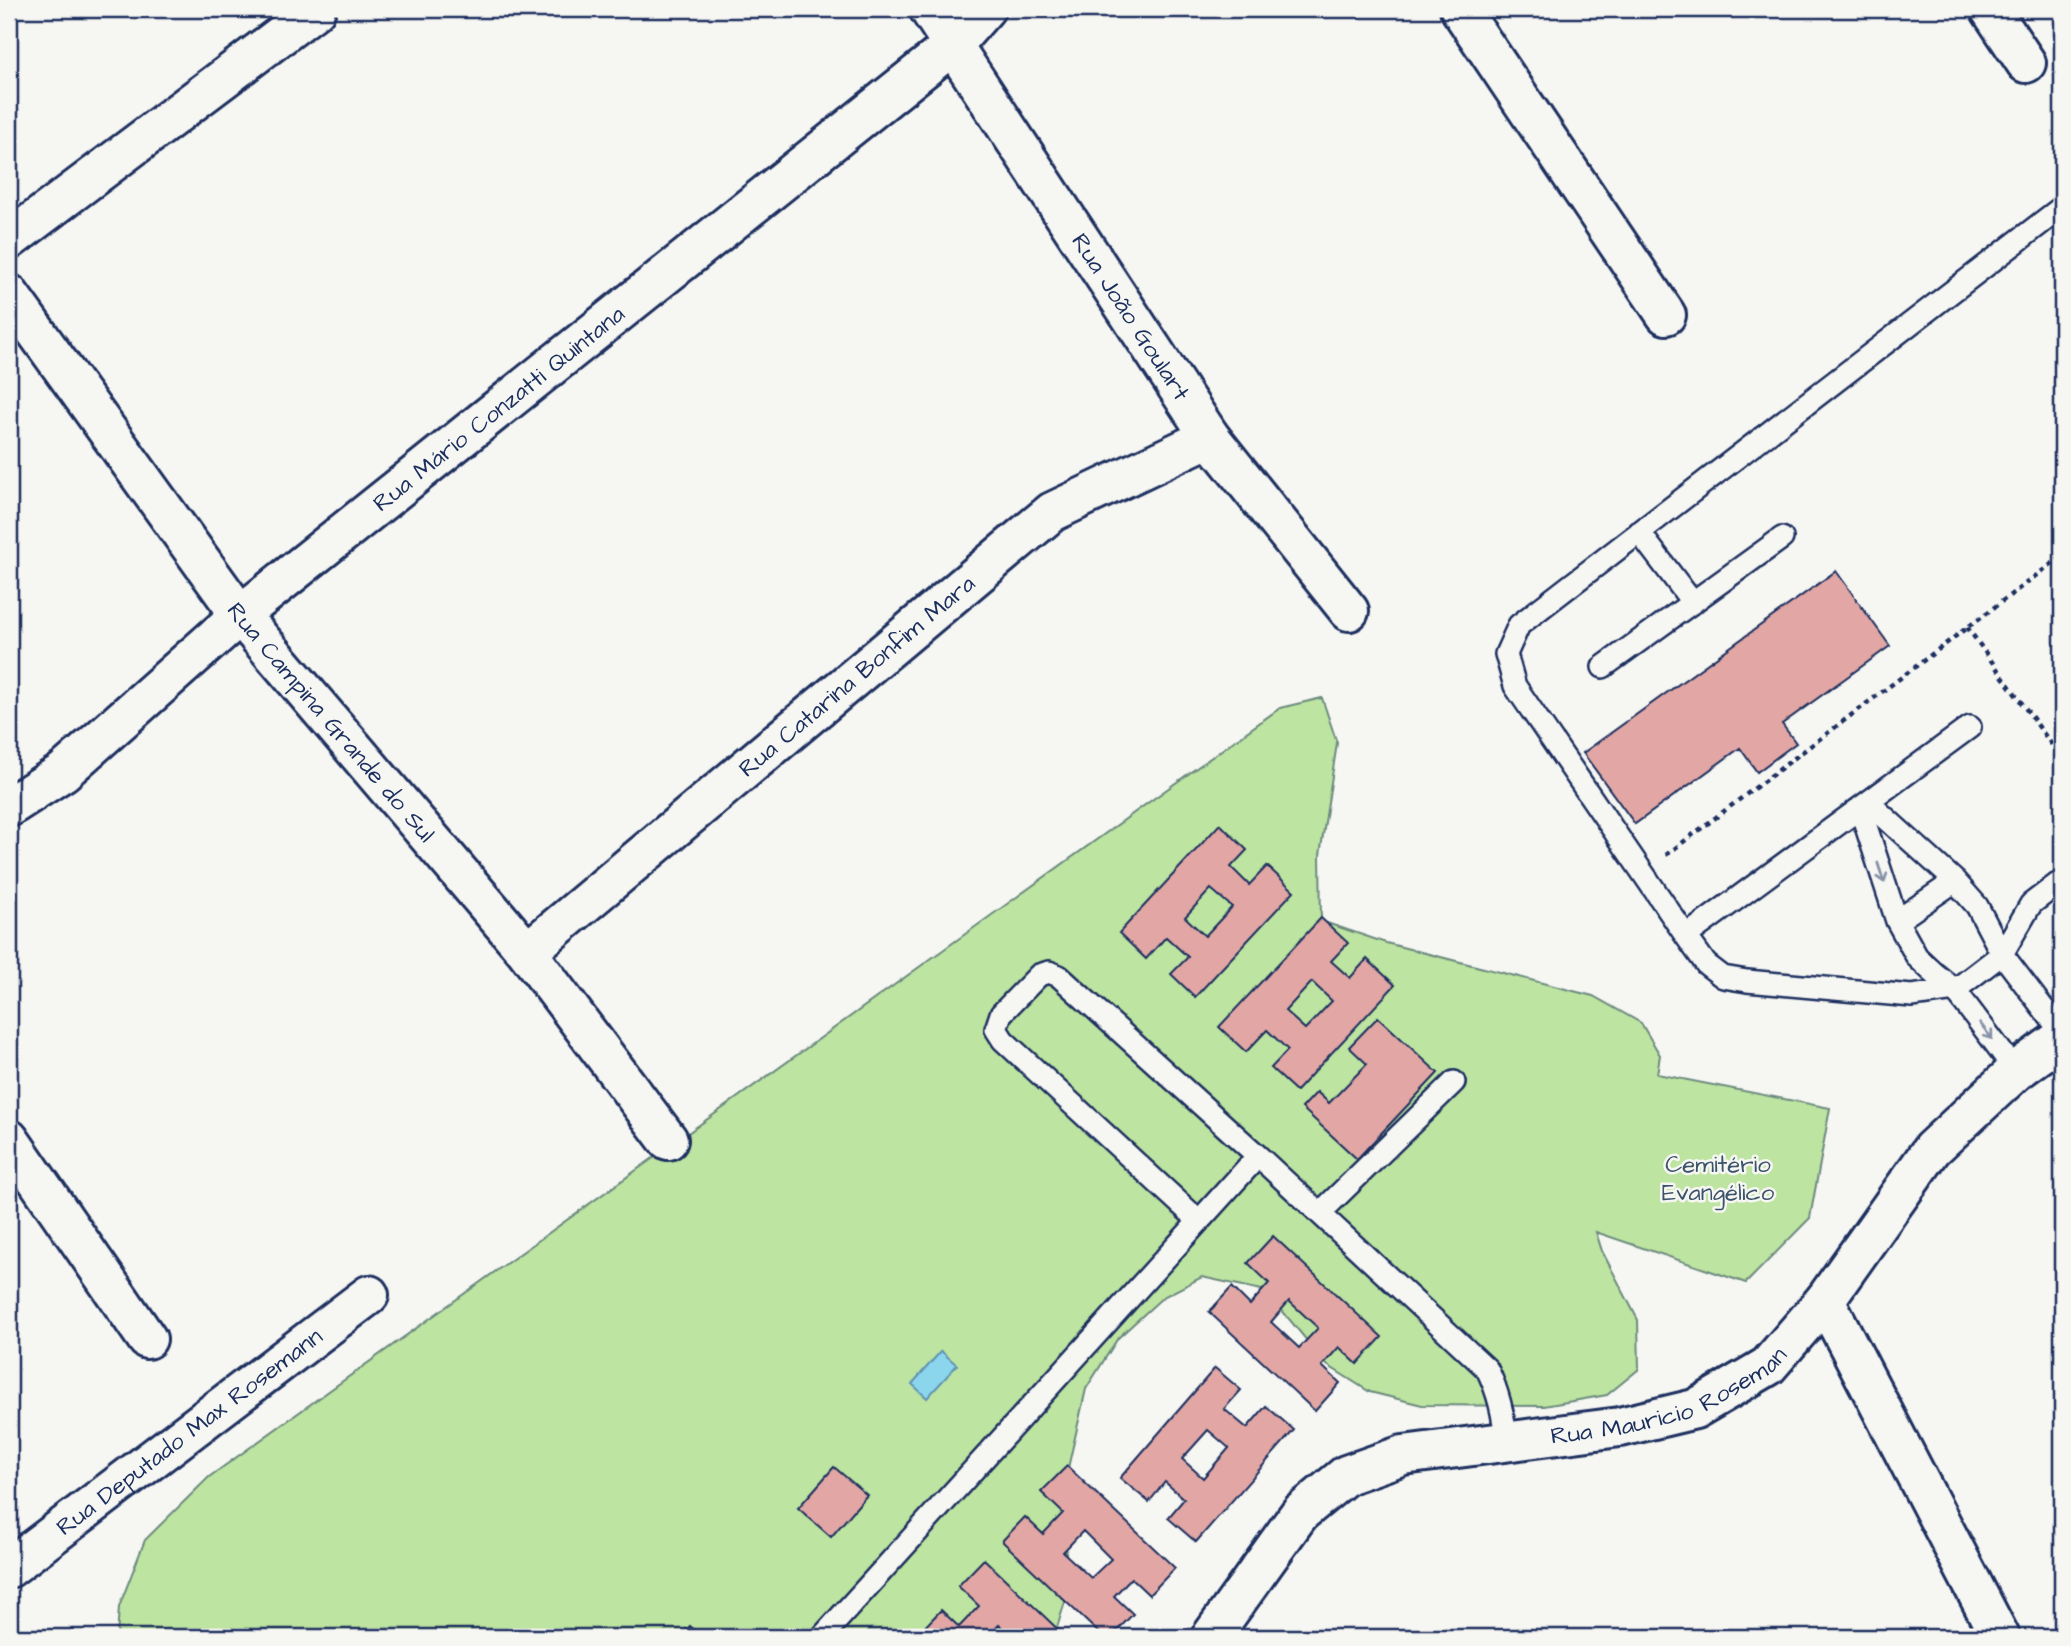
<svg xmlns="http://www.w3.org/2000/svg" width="2071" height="1646" viewBox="0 0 2071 1646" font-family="'Architects Daughter',sans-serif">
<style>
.green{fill:#bde4a0;stroke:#6c8a7f;stroke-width:2}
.water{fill:#8cd6ed;stroke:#5f93b4;stroke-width:2}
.building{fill:#e2a7a4;stroke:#1b2f5e;stroke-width:2;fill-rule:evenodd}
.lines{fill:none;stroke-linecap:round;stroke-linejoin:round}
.lane-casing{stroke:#1b2f5e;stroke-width:26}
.street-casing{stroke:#1b2f5e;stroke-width:44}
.secondary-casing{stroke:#1b2f5e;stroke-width:44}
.path{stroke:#1b2f5e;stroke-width:4.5;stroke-dasharray:5 5;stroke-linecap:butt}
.lane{stroke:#f6f6f2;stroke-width:21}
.street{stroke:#f6f6f2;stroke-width:38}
.secondary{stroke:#f6f6f2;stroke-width:38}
.oneway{stroke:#8892a8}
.labels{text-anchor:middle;stroke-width:5;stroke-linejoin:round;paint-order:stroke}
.street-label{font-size:24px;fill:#1b2f5e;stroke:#f6f6f2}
.park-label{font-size:24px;fill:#3b536b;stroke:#f6f6f2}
</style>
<rect width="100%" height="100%" fill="#f6f6f2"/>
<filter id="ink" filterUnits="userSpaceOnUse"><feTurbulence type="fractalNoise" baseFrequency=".0143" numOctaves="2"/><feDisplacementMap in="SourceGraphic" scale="14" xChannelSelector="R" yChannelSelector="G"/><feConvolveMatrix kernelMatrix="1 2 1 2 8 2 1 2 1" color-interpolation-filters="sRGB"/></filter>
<g filter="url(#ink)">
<!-- green -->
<path class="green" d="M1322,698L1337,743L1320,855L1321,921L1386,943L1593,996L1641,1023L1660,1055L1657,1074L1830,1108L1810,1218L1746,1283L1596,1232L1602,1251L1638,1320L1639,1369L1607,1395L1544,1406L1422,1405L1370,1392L1327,1365L1266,1291L1202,1277L1163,1297L1118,1338L1086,1389L1068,1468L1065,1602L1054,1637H117L119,1607L145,1540L209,1477L1280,708Z"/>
<!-- water -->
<path class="water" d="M941,1351L957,1365L927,1398L912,1384Z"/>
<!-- building -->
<path class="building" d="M1836,571L1890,646L1782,724L1796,743L1757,772L1740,748L1635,824L1583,753Z
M1220,824L1247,850L1231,867L1249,885L1267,866L1294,891L1195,997L1171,974L1188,957L1166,937L1146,959L1119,933ZM1211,889L1232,907L1205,936L1185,917Z
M1321,918L1348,943L1331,961L1350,978L1367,959L1395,985L1296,1091L1271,1068L1288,1050L1267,1030L1246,1052L1219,1027ZM1312,982L1332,1001L1305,1029L1285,1011Z
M1378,1017L1438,1073L1357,1159L1302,1108L1317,1092L1329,1103L1367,1064L1349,1047Z
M1273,1236L1382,1337L1357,1364L1339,1347L1322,1366L1340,1383L1315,1411L1209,1312L1232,1287L1250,1305L1269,1283L1248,1263ZM1289,1301L1318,1328L1299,1348L1271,1322Z
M1215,1368L1241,1390L1224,1409L1247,1428L1266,1406L1294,1430L1196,1542L1168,1518L1184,1499L1165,1482L1149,1502L1120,1478ZM1208,1430L1229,1448L1203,1478L1182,1459Z
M1067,1466L1175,1568L1149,1595L1131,1578L1114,1596L1133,1614L1111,1637H1103L1002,1541L1025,1517L1043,1534L1063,1513L1041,1492ZM1083,1531L1111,1559L1091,1578L1063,1552Z
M834,1467L867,1495L831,1537L798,1508Z
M984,1559L1066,1637H1012L999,1625L987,1637H921L918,1634L941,1610L959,1627L979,1606L958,1586Z
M690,1626L703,1637H680Z"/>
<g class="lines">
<!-- lane casing -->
<g class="lane-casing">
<path id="lane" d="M2062,207L1519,625L1506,654L1515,686L1686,936L1706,964L1723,977L1747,981L1912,996L1955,990L2002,954L2031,904L2056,885L2062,882
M1639,532L1693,603
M1603,667L1782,538
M1868,802L1955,881L1977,906L2002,954L2062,1033
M1860,808L1897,921L1917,957L1934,973L1955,990L2016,1071
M1897,921L1955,881
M1686,936L1970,727
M1320,1213L1454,1082
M1199,1221L1003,1040L996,1029L1001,1014L1039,975L1049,972L1059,976L1258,1156
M822,1637L1258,1156L1487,1369C1499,1393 1504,1415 1506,1442"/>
</g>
<!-- street casing -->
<g class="street-casing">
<g id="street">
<path id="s1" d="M929,9L1210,437L1349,611"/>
<path d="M1460,9L1666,315"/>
<path d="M1990,9L2026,63"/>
<path d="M9,240L316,9"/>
<path id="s2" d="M9,294L240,615L527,952L668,1140"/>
<path id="s3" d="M9,807L63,772L240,615L953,45L985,9"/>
<path id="s4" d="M527,952L1052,512L1210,437"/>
<path d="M9,1139L147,1339"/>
<path d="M1825,1300L2000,1637"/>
<path id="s5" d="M9,1568L369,1295"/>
</g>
</g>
<!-- secondary casing -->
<g class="secondary-casing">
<g id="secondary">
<path id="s6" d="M1211,1637L1300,1513L1346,1475L1403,1455L1620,1427L1695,1409L1768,1366L1825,1300L1932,1149L2016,1071L2062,1038"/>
</g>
</g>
<!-- path -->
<path class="path" d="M1967,627L2062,759
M1666,855L2062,556"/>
<!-- lane -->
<use href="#lane" class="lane"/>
<!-- street -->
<use href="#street" class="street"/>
<!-- secondary -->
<use href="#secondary" class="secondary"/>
</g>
<!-- one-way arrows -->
<defs><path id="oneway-shaft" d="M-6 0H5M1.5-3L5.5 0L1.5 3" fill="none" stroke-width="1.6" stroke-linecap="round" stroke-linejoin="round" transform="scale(1.75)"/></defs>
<g class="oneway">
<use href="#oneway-shaft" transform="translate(1881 873) rotate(72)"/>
<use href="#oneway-shaft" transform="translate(1986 1031) rotate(53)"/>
</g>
</g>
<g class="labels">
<!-- street labels -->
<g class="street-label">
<text dy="8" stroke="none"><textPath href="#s1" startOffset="368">Rua João Goulart</textPath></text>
<text dy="8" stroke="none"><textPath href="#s3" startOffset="632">Rua Mário Conzatti Quintana</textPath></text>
<text dy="8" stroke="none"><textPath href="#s4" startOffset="430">Rua Catarina Bonfim Mara</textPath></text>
<text dy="8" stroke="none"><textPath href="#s2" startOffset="536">Rua Campina Grande do Sul</textPath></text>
<text dy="8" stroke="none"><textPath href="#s6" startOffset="548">Rua Mauricio Roseman</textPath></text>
<text dy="8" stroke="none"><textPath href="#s5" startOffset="226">Rua Deputado Max Rosemann</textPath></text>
</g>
<!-- park labels -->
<g class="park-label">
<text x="1718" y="1172">Cemitério<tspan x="1718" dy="28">Evangélico</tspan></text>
</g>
</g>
<!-- margin -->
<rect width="2071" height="1646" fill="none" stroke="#f6f6f2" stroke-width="35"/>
<rect x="18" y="18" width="2036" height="1611" fill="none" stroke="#1b2f5e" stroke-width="2.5" filter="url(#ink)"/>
</svg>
